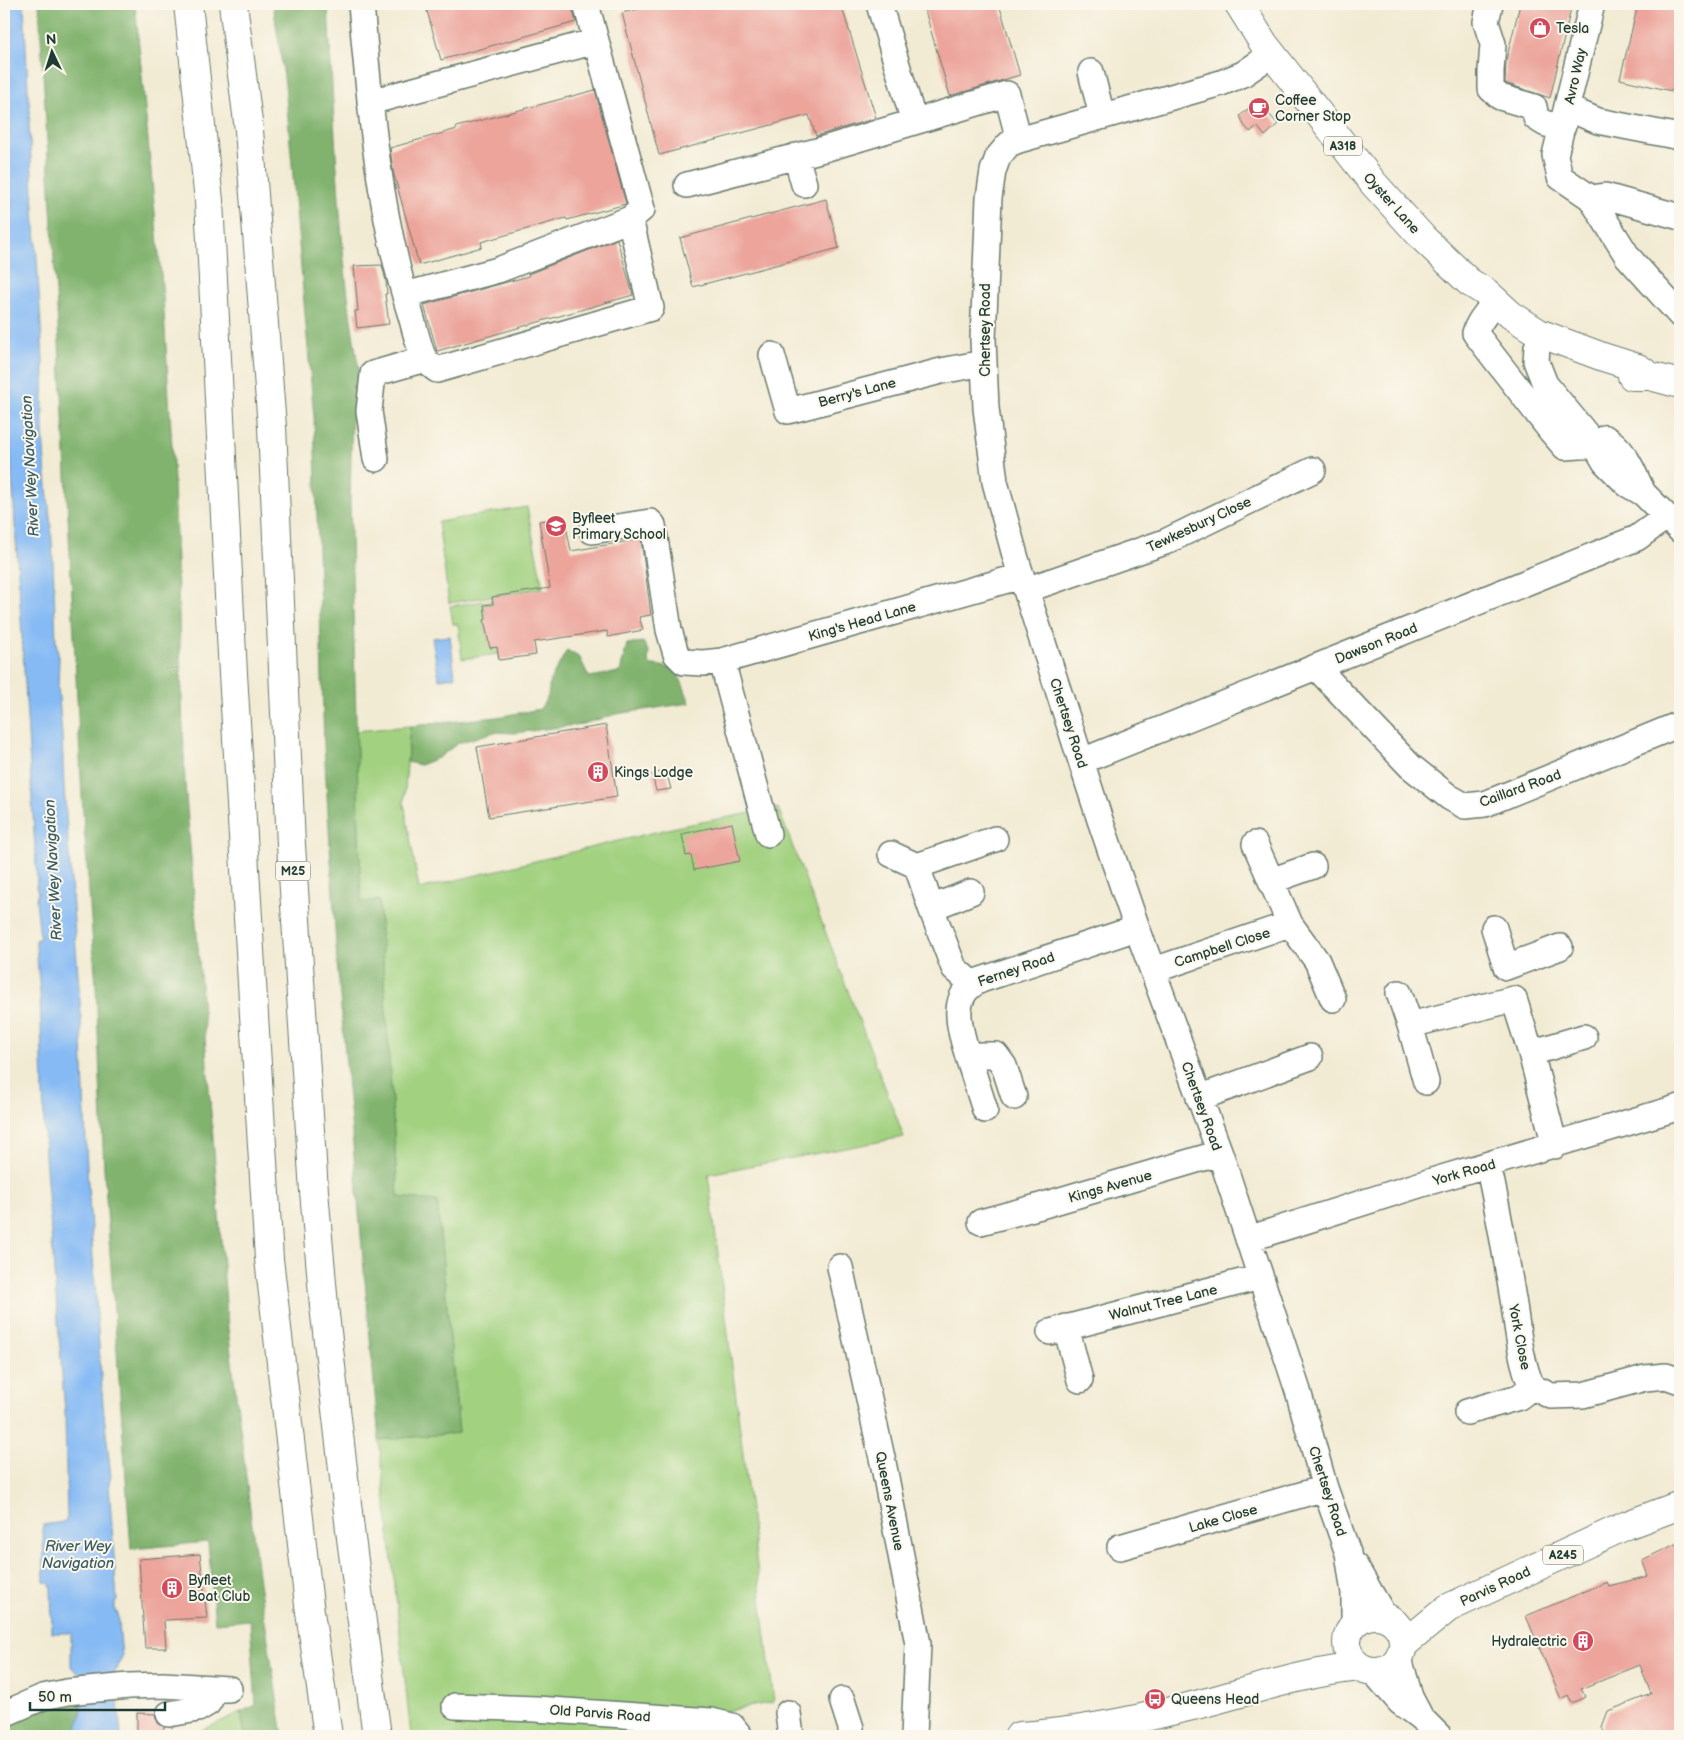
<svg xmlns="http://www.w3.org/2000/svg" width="1684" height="1740" viewBox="0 0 1684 1740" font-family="'Balsamiq Sans',sans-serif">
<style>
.green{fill:#a2d180;stroke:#60875a}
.forest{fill:#81b36e;stroke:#507851}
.water{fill:#85baf4;stroke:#527c94}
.building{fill:#eca49b}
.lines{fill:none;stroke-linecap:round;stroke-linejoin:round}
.minor-casing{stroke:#697a6c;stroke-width:28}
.major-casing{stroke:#697a6c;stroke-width:30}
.highway-casing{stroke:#697a6c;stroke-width:30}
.minor{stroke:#fff;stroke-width:25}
.major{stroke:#fff;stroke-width:28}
.highway{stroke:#fff;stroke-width:28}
.labels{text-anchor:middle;stroke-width:4;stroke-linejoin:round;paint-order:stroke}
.shield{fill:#fbf7ec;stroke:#61756b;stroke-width:1}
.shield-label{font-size:12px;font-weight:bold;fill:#1f3d34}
.poi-label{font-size:14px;fill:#1f3d34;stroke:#fbf7ec;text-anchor:start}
.street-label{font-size:14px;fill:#1f3d34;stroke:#fbf7ec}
.water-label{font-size:15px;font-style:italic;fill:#385c64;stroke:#fbf7ec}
</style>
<rect width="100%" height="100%" fill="#fbf7ec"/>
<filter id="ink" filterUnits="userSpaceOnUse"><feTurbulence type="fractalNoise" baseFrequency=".02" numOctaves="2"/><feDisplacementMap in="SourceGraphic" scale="10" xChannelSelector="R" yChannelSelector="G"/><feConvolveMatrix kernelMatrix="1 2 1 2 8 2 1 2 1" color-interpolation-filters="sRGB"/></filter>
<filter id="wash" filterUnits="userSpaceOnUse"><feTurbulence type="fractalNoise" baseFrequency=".0096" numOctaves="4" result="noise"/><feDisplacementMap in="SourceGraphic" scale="20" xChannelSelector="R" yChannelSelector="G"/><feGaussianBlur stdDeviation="1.12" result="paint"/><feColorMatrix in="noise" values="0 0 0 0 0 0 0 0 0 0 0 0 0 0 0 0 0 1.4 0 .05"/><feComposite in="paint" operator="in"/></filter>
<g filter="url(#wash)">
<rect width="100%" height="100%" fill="#f2ebd4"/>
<!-- green -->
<path class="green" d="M527,507L543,588L449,603L438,522Z
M493,600V604L484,605L486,619L484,620L490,648L494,647L498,650V654L462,659L458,624H453L450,606Z
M410,726L404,803L419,889L680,826L778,808L904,1137L708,1174L774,1702L596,1736H411L379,1440L459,1433L437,1201L398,1197L379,901L361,902L356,731Z
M241,1712L245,1736H189Z"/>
<!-- forest -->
<path class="forest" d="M39,4H135L163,296L174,481L185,783L228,1329L259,1583L283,1736H245L241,1712L256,1705L250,1620L215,1623L208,1542L131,1549L104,1169L96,986L82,798L62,394Z
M273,4H328C331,73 335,143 340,213C345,277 352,342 366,404L352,409L350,500L361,902L379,900L398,1197L437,1201L459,1433L379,1440L337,962L324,745L314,417L285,84Z
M643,642L649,652L648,661L651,665C681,666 680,679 690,703L616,714L583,724L515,733L494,732L458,743L438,758L420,765L407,762L410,726L497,717L540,709L548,696L550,681L567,650L580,658L589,677L620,672L627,644Z
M63,1701L80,1702L81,1716L77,1727L79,1736H4V1726Z"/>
<!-- water -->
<path class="water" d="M4,4H24L28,90L30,111L29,125L44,377C40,426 46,477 51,526C54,564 54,603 56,641L59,659L58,686L62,735L64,788L81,1015L87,1169L103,1405L111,1477L109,1483L117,1601L115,1602V1612L118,1613L122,1657L115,1672L113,1698L118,1702L121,1736H79L77,1727L81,1716L82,1676L71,1667V1633H52L51,1586L49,1583L44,1582L43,1525L63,1522L67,1519L65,1412L45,1155L40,992L36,946V940L40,938L36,899L38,892L36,887L37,880L4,344Z
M450,636L455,677L439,679L432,638Z"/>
<g id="blocks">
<!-- building -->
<path class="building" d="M425,4H571L576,22L441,60Z
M658,4H841L876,118L816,136L809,115L659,155L622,13Z
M923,4H999L1020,75L950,96Z
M1520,4H1572L1550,98L1505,83L1506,61Z
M1638,4H1680V93L1620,79Z
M595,90L626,204L567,220L566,218L481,242L482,247L419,265L393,171L390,148L457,129L456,127Z
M1257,101L1278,124L1265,136L1257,126L1250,132L1244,125L1240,116Z
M826,199L839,248L693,287L680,238Z
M617,239L633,295L437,351L424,305L529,276L528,274Z
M382,265L386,281L387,294H385L389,324L357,328L355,311H358L354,266Z
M561,518L562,527L566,526L571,551L641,539L651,615L639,617L643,630L608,637L607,631L534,642L536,655L499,660L497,647L490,648L484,620L486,619L484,605L493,604L492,597L550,588L539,521Z
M606,725L617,797L489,817L477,747Z
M666,771L671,789L656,791L652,774Z
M732,823L740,861L694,870L691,855L686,856L682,834Z
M1680,1542V1736H1606L1602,1727L1608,1711L1651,1694L1640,1665L1581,1689L1585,1697L1572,1703L1568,1695L1561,1699L1526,1616L1607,1582L1609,1586L1648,1576L1642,1560Z
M200,1554L207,1618L164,1620L166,1648H145L139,1559Z
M137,1713L155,1714L158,1723L164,1727L163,1736L137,1735Z"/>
</g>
</g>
<g filter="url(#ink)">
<use href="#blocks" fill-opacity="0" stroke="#697a6c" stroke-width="1"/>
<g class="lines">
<!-- minor casing -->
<g class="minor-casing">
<path id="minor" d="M361,4C370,109 379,215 411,316C414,326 420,352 425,360C428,363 433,367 437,370L651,308L630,219
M879,4L914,122
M1490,4L1486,22L1493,44L1491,71V89L1500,97L1534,107L1536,118L1546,124L1563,126
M1272,54L1243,74L1221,83L1019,140L1009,144L998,157L993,171L989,198L983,339L986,408L995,482L1016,559L1100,820L1137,928L1220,1153L1298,1391L1325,1488L1348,1553L1354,1593V1623
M1091,72L1102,116
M370,102L596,41
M1567,108L1598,121L1680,137
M796,156L804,184
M687,185L824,149L1007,94L1019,140
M1591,198L1560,177L1555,155L1592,4
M1680,217L1605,196L1591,198L1628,257L1680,315
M405,295L498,270L630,219L642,209L586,4
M1496,300C1489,311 1478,321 1475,333L1551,431L1565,447L1595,445L1605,438C1625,448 1634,474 1643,493
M1537,347L1536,361L1545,384L1595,445L1605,462L1627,484L1643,493L1680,530
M772,355L788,411L941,371L984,363
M376,459L369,411L373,374L425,359
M592,531L650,522L653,525L669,630L676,654L684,662L703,663L722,661L1021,576
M1026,590L1165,542L1313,470
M722,661L768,834
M1316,667L1410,766L1449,797L1465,806L1485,804L1680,724
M1082,761L1637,538L1666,517
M1255,844L1290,924
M891,854L917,866
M1271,881L1313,866
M971,892L931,908L954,968L972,984
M931,908L917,866L995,839
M1494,928L1506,967L1560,947
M1154,970L1290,924L1317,961L1333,999
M1399,993L1410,1025L1514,999L1531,1053
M1410,1025L1426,1082
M969,1060L985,1110
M1014,1097L1004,1066L996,1055H980L969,1060C961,1032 946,995 981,980L1137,928
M1199,1098L1310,1057
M1555,1146L1531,1053L1584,1037
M1488,1165C1499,1212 1506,1258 1514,1305C1518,1333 1521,1362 1532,1387L1551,1396L1583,1395L1645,1378L1666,1376L1680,1381
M981,1222L1037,1207L1220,1153
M1248,1239L1422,1184L1680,1107
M840,1267L884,1467L918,1644L914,1736
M1066,1327L1080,1380
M1050,1332L1260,1277
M1467,1412L1519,1397L1532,1387
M1120,1547L1325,1488
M1355,1566L1384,1616
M1399,1658L1410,1697L1419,1714
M1373,1671L1400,1702L1421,1718L1439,1736
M842,1700L851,1728V1736
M455,1706L536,1709L711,1721L732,1726L740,1736
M788,1713L791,1736
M4,1714L43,1697L67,1692L129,1686L163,1685L229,1689
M169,1714L198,1709L208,1703L216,1689"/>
</g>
<!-- major casing -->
<g class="major-casing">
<path id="major" d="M1239,4L1264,44L1374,184L1423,238L1469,282L1487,293L1511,315L1539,333L1603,357L1638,368L1650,376
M1632,376H1650L1680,384
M1347 1643a28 28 0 1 1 56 0a28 28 0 1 1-56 0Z
M1403,1645L1448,1608L1627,1525L1680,1505
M1019,1736C1077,1732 1133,1721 1188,1707C1245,1693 1300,1673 1359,1667"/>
</g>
<!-- highway casing -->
<g class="highway-casing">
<path id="highway" d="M188,4L209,201L233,674L269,1259L309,1605L328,1736
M233,4L249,130L272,427L291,845L314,1191L324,1306L351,1538L377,1736"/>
</g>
<!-- minor -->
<use href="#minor" class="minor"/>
<!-- major -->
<use href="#major" class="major"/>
<!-- highway -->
<use href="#highway" class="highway"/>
</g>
</g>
<!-- icons -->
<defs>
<g id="shop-disc" transform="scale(1.125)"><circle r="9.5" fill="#d1495b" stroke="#fbf7ec"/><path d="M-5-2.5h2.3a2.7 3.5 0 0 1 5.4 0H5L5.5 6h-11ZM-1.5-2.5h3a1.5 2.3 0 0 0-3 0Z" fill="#fff"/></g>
<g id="cafe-disc" transform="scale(1.125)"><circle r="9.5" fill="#d1495b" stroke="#fbf7ec"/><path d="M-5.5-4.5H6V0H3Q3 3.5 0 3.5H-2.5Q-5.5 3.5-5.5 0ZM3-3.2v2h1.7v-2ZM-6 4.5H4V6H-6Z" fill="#fff"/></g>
<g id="school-disc" transform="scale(1.125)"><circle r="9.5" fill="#d1495b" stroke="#fbf7ec"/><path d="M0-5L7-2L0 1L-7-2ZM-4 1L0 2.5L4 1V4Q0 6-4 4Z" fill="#fff"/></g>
<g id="building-disc" transform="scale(1.125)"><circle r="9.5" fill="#d1495b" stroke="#fbf7ec"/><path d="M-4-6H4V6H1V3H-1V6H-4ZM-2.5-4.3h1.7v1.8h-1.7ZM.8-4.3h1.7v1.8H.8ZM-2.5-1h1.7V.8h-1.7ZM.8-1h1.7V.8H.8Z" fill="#fff"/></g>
<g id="bus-disc" transform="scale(1.125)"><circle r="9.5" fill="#d1495b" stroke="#fbf7ec"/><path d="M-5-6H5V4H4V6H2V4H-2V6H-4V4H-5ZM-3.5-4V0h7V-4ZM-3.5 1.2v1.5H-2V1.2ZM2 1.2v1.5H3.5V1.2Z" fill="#fff"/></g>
</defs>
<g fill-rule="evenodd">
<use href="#shop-disc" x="1540" y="28"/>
<use href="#cafe-disc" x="1259" y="108"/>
<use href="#school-disc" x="556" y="526"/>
<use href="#building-disc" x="598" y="772"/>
<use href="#building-disc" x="172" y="1588"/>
<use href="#building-disc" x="1583" y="1641"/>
<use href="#bus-disc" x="1155" y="1699"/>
</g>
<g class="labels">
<!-- shield labels -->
<g class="shield">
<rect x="1324" y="136.5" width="38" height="19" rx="4"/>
<rect x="275.5" y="861.5" width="35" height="19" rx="4"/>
<rect x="1543" y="1545.5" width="40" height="19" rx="4"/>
</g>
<g class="shield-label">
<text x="1343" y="150">A318</text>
<text x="293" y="875">M25</text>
<text x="1563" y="1559">A245</text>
</g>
<!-- poi labels -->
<g class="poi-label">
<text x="1556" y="33">Tesla</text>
<text x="1275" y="105">Coffee<tspan x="1275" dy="16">Corner Stop</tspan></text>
<text x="572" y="523">Byfleet<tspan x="572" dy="16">Primary School</tspan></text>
<text x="614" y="777">Kings Lodge</text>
<text x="188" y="1585">Byfleet<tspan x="188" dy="16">Boat Club</tspan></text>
<text x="1567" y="1646" text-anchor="end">Hydralectric</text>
<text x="1171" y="1704">Queens Head</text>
</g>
<!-- street labels -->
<g class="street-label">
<text transform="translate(1575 76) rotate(-77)" y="5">Avro Way</text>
<text transform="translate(1392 203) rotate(48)" y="5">Oyster Lane</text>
<text transform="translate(985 330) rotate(-90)" y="5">Chertsey Road</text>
<text transform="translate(857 392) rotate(-15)" y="5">Berry's Lane</text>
<text transform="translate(1199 524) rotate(-25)" y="5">Tewkesbury Close</text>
<text transform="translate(862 621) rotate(-16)" y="5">King's Head Lane</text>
<text transform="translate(1376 643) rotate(-22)" y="5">Dawson Road</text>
<text transform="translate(1069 723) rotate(72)" y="5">Chertsey Road</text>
<text transform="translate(1520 788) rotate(-20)" y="5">Caillard Road</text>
<text transform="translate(1222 947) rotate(-18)" y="5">Campbell Close</text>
<text transform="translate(1016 969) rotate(-19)" y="5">Ferney Road</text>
<text transform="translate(1202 1106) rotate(70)" y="5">Chertsey Road</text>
<text transform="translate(1464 1172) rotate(-16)" y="5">York Road</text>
<text transform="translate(1110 1186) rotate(-16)" y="5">Kings Avenue</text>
<text transform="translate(1163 1302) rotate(-14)" y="5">Walnut Tree Lane</text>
<text transform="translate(1520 1337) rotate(79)" y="5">York Close</text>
<text transform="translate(1328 1491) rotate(72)" y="5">Chertsey Road</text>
<text transform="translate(890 1501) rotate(79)" y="5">Queens Avenue</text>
<text transform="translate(1223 1518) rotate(-16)" y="5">Lake Close</text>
<text transform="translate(1495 1586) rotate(-25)" y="5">Parvis Road</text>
<text transform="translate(600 1713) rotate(4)" y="5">Old Parvis Road</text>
</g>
<!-- water labels -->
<g class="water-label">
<text transform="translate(30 466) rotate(-93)" y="5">River Wey Navigation</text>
<text transform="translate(53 870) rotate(-93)" y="5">River Wey Navigation</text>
<text x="78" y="1551">River Wey<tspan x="78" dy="17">Navigation</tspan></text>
</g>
</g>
<!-- margin -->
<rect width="1684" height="1740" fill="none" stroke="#fbf7ec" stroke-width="20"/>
<!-- north arrow -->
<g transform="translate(52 52) rotate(356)" stroke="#fbf7ec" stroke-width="4" paint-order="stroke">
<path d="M0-4L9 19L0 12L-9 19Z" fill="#1f3d34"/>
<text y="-8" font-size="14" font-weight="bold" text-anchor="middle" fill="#1f3d34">N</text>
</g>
<!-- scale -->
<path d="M30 1702v8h135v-8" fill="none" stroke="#1f3d34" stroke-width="2.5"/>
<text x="38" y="1702" font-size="15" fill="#1f3d34" stroke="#fbf7ec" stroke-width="4" paint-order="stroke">50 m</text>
</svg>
